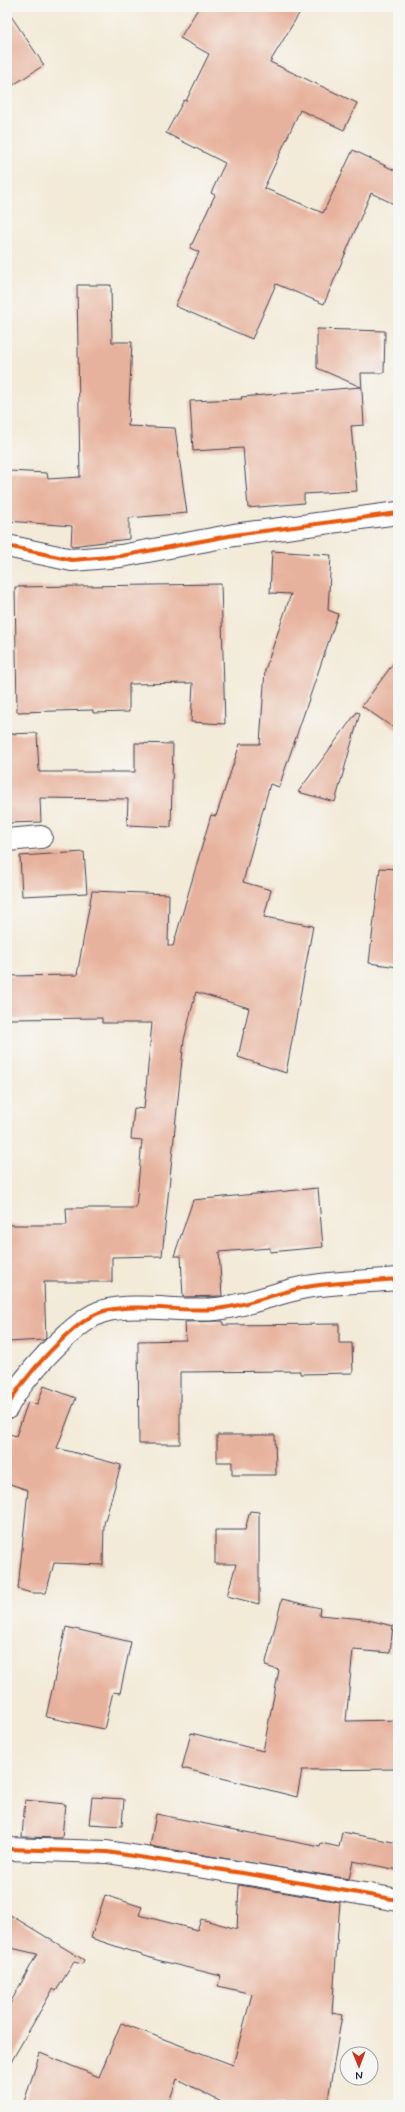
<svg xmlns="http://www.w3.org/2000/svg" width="405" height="2112" viewBox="0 0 405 2112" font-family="Mynerve,sans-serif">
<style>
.building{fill:#e7b29d}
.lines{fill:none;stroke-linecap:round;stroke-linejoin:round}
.minor-casing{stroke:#414053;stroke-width:24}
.minor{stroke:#fff;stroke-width:22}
.cycleway-casing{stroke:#f6f6f2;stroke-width:6}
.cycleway{stroke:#e8590c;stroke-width:4}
</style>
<rect width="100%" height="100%" fill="#f6f6f2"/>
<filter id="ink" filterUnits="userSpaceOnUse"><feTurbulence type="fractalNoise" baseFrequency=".025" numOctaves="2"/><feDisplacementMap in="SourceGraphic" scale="8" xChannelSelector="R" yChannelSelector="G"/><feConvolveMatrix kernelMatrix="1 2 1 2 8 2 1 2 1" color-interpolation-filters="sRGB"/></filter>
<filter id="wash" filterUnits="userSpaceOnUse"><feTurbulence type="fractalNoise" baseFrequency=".012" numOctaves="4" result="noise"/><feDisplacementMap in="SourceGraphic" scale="16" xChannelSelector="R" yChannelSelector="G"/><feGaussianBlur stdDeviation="0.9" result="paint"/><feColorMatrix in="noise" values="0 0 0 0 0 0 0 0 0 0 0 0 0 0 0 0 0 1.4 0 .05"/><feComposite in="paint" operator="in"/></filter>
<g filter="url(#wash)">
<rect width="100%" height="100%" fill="#f3ead8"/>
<g id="blocks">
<!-- building -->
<path class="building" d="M199,7H303L270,62L357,103L344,130L300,110L264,188L323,213L353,150L398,172V206L371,193L324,304L276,284L252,339L175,306L199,252L190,248L215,195L211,193L225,163L166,133L184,100L186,101L209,54L180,38Z
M7,10L44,65L7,89Z
M77,285H111L112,342H132L128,426L175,428L187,513L129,518V539L71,546L72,526L7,521V505L9,471L47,473L48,479L80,477Z
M317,329L385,331L384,373H361L364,425L351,426L357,491L304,494V503L248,508L243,448L193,451L190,401L242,399L241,397L361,387L317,368Z
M272,551L331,555L328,610L338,614L279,787L270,784L243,882L271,890L264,917L313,926L286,1073L238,1057L249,1008L196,992L184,1040L162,1256L112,1257V1282H44L46,1338L44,1340L7,1342V1225H67L66,1208H136L142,1140L131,1139L134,1108L144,1109L152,1023H102V1018L7,1019V976L77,975L92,891L169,894L168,946H173L211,815L216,816L240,744H260L265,670L291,594L270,593Z
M221,584L225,724L191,722L193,683L129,684V712L93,713V710L17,712L15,587Z
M398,657V731L362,706Z
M357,712L360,713L335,802L298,792Z
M37,733L39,772H135V743L173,744L171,827L127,825L128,799L40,798L41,822L7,823V734Z
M84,852L87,893L22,896L20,856Z
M380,868L398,869V967L369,963Z
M318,1188L323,1247L270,1252V1248L219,1252L222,1296L183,1297L181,1256H174L193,1200Z
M223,1321V1325L339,1324V1343H352L353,1373L300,1374V1371L180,1372V1444H139L138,1341L186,1340L185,1322Z
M44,1386L76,1398L57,1448L121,1465L104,1524L103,1565L54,1563L46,1593H31L18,1589L28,1490L7,1483V1433L16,1436L28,1402L37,1405Z
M217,1435H275L276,1475H232V1462H217Z
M250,1511L259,1512V1604L227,1596L236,1564H215V1530H245Z
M282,1599L320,1608L319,1615L364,1619L393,1626L390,1653L353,1650L346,1721L398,1720V1769L302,1770L297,1797L182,1768L191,1733L263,1751L279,1670L265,1666Z
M66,1627L131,1642L120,1693L113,1692L104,1729L46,1717Z
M92,1797L124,1799L122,1826L89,1824Z
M25,1800L65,1804L62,1838L22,1837Z
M156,1814L320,1847L321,1843L339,1847L342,1832L398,1843V1870L353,1861L349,1879L150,1846Z
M239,1885L340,1902L332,2013L342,2015L327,2105H227L177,2079L168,2105H23L40,2053L99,2077L121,2023L233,2065L252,1994L218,1986L221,1976L157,1960L91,1938L105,1895L142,1907L139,1915L197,1930L201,1919L237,1929Z
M7,1913L84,1960L82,1964L74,1962L56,1991L53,1989L7,2069V2009L37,1954L7,1947Z"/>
</g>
</g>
<g filter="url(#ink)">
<use href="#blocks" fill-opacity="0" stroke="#414053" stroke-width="1"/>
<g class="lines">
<!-- minor casing -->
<g class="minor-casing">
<path id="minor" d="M7,546L72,560L121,556L234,535L398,513
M7,840L41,837
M7,1408C18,1382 76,1318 104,1311C137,1303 181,1312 216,1309C245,1306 273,1294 301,1288C332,1282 366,1282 398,1279
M7,1849L107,1852L255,1875L398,1900"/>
</g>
<!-- minor -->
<use href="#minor" class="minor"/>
<!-- cycleway casing -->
<g class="cycleway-casing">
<path id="cycleway" d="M7,546L72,560L121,556L234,535L398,513
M7,1408C18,1382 76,1318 104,1311C137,1303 181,1312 216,1309C245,1306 273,1294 301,1288C332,1282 366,1282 398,1279
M7,1849L107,1852L255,1875L398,1900"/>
</g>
<!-- cycleway -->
<use href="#cycleway" class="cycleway"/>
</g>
</g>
<!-- margin -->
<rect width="405" height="2112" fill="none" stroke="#f6f6f2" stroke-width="24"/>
<!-- north arrow -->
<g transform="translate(359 2066) rotate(179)"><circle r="19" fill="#f6f6f2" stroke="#a1a1a9"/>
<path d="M0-3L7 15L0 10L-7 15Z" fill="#c8321e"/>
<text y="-6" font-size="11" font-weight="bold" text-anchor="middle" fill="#22223b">N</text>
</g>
</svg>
